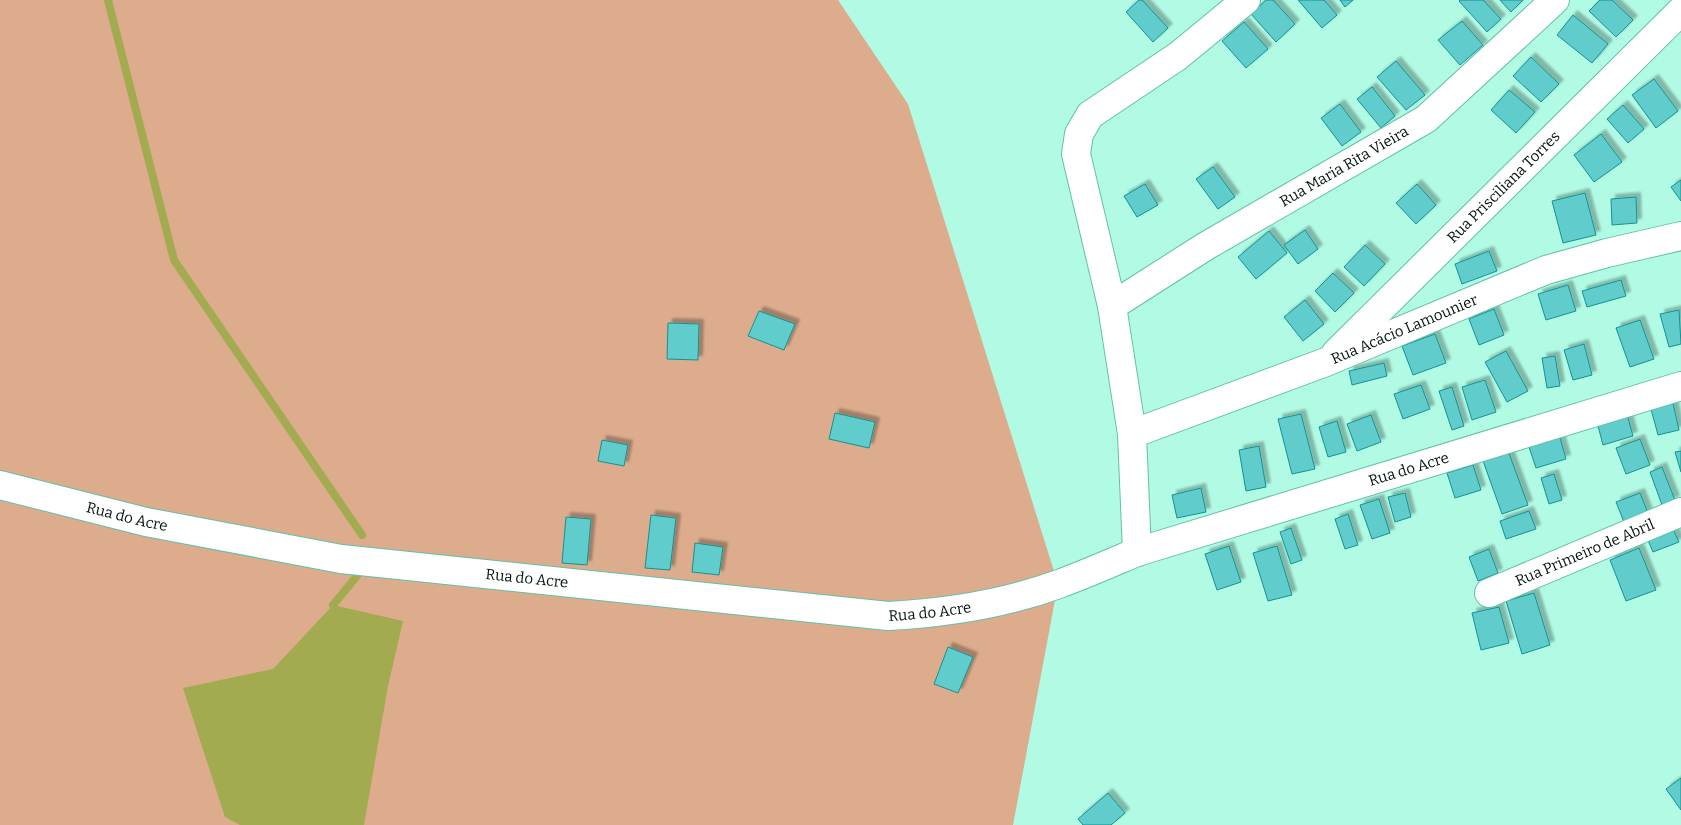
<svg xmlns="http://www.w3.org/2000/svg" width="1681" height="825" viewBox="0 0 1681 825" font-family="Bitter,serif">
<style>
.green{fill:#dcac8d}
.water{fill:#a2ab4f}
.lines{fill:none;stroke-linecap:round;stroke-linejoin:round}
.stream{stroke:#a2ab4f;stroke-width:8}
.building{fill:#60cccb;stroke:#129291;filter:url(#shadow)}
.minor-casing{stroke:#60c1a7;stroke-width:30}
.minor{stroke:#fff;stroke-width:28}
.labels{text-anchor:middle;stroke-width:5;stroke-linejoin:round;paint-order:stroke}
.street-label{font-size:15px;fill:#01130e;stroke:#eafbf5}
</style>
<defs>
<filter id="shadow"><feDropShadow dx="4.5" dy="-4.5" stdDeviation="1" flood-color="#0004"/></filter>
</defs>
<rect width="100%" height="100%" fill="#b1fbe5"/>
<!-- green -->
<path class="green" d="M0,0H838L908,104L1058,584L1013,825H0Z"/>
<!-- water -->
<path class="water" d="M333,605L403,621L388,686L364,825H240L225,817L183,688L273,669Z"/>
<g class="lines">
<!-- stream -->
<path class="stream" d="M108,0L174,260L362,535
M333,605L357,576"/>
</g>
<!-- building -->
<path class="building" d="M1139,0H1142L1168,28L1153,42L1126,12Z
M1266,0H1273L1295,24L1276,42L1251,14Z
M1298,0H1324L1337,15L1322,28Z
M1340,0H1353L1345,7Z
M1460,0H1483L1501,19L1487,32L1459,1Z
M1500,0H1523L1511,12Z
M1600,0H1612L1633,20L1616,37L1589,11Z
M1573,15L1608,44L1592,63L1557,35Z
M1462,21L1483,45L1460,65L1438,40Z
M1244,22L1268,49L1246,68L1222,41Z
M1531,57L1559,84L1541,102L1513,76Z
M1396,61L1425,95L1406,110L1377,77Z
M1654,79L1678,111L1656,128L1632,95Z
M1372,87L1395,116L1381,128L1357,99Z
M1509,90L1535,112L1516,133L1491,110Z
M1340,104L1361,132L1342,146L1321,118Z
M1623,105L1644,129L1628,143L1607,119Z
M1601,134L1622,162L1594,182L1574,155Z
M1213,167L1235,197L1218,209L1196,179Z
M1681,180V201L1671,187Z
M1145,184L1158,205L1137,217L1124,196Z
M1417,184L1436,205L1416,224L1396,203Z
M1585,193L1596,235L1563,243L1552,201Z
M1636,197L1637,223L1612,225L1611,199Z
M1305,230L1318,249L1298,264L1284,245Z
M1269,231L1287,253L1256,279L1238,257Z
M1365,245L1385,264L1364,286L1344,267Z
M1489,251L1497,271L1462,284L1455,264Z
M1333,273L1354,293L1335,312L1315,291Z
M1621,280L1626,296L1587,307L1582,291Z
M1568,285L1576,311L1546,320L1538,294Z
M1305,300L1324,324L1303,341L1284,317Z
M1494,309L1504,335L1479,345L1469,319Z
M1679,310L1681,344L1669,347L1660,314Z
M759,311L795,324L784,350L748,336Z
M1640,320L1654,359L1630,367L1616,328Z
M668,323L699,324L698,360L667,359Z
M1435,334L1446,363L1413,375L1402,346Z
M1584,344L1592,375L1573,380L1564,350Z
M1506,351L1528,391L1507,402L1485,362Z
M1555,356L1560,386L1547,388L1542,358Z
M1384,363L1387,376L1352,385L1349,371Z
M1485,380L1496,412L1472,420L1462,387Z
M1421,385L1430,409L1403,419L1394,394Z
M1452,387L1464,426L1452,430L1439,391Z
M1673,403L1679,430L1658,435L1651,409Z
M835,413L875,422L869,448L829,439Z
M1301,414L1315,469L1292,474L1278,419Z
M1627,414L1633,436L1603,445L1597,422Z
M1371,415L1381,442L1357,451L1347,424Z
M1337,421L1346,452L1328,457L1319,427Z
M1559,434L1566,459L1536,468L1528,444Z
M1640,439L1650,465L1626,474L1616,448Z
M602,440L628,445L624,466L598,461Z
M1259,446L1266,487L1246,491L1239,450Z
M1507,448L1528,505L1502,514L1482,458Z
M1681,451V472L1675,452Z
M1473,465L1481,490L1455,498L1447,473Z
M1662,467L1675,500L1662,505L1650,472Z
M1554,474L1562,500L1549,504L1541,478Z
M1201,488L1206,512L1177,518L1172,495Z
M1405,493L1411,517L1395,522L1388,497Z
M1640,493L1648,513L1624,522L1616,502Z
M1379,499L1390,533L1372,539L1360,505Z
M1529,511L1536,529L1506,539L1500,521Z
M1348,514L1358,545L1345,549L1335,519Z
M651,515L676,518L670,570L645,568Z
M566,517L591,519L587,565L562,563Z
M1672,527L1679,542L1653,552L1647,538Z
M1291,528L1302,560L1291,564L1280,532Z
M695,543L723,547L719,575L692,572Z
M1229,546L1241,582L1217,590L1205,554Z
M1277,546L1292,595L1268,601L1253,553Z
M1639,548L1656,590L1626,601L1610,560Z
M1489,549L1498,573L1478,581L1469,557Z
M1534,593L1550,645L1522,654L1506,601Z
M1499,607L1509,643L1481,650L1472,613Z
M948,647L973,657L958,693L934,684Z
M1681,778V810L1666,789Z
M1108,793L1125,813L1111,825H1083L1078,819Z"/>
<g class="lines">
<!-- minor casing -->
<g class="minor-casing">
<g id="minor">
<path id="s1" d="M1112,306L1206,246L1426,119L1555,0"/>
<path id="s2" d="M1336,353L1681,11"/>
<path id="s3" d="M1132,434L1326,362L1546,270L1607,253L1681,236"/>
<path id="s4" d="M0,485L146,522L341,559L888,616C946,613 1004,604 1059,584C1086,574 1111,563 1137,552L1681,386"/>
<path d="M1137,552L1132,434L1112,306L1076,154L1079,134L1090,115L1178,56L1246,0"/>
<path id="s5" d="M1489,593L1681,512"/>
</g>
</g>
<!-- minor -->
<use href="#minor" class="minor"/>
</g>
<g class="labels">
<!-- street labels -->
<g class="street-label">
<text dy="5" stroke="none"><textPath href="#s1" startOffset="271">Rua Maria Rita Vieira</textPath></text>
<text dy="5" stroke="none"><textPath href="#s2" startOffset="236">Rua Prisciliana Torres</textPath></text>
<text dy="5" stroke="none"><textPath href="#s3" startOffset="292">Rua Acácio Lamounier</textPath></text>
<text dy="5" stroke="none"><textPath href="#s4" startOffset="1442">Rua do Acre</textPath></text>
<text dy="5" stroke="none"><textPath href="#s4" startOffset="131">Rua do Acre</textPath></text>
<text dy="5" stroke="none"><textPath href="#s5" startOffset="104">Rua Primeiro de Abril</textPath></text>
<text dy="5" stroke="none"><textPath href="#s4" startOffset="536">Rua do Acre</textPath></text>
<text dy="5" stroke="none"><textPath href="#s4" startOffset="941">Rua do Acre</textPath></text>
</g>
</g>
</svg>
